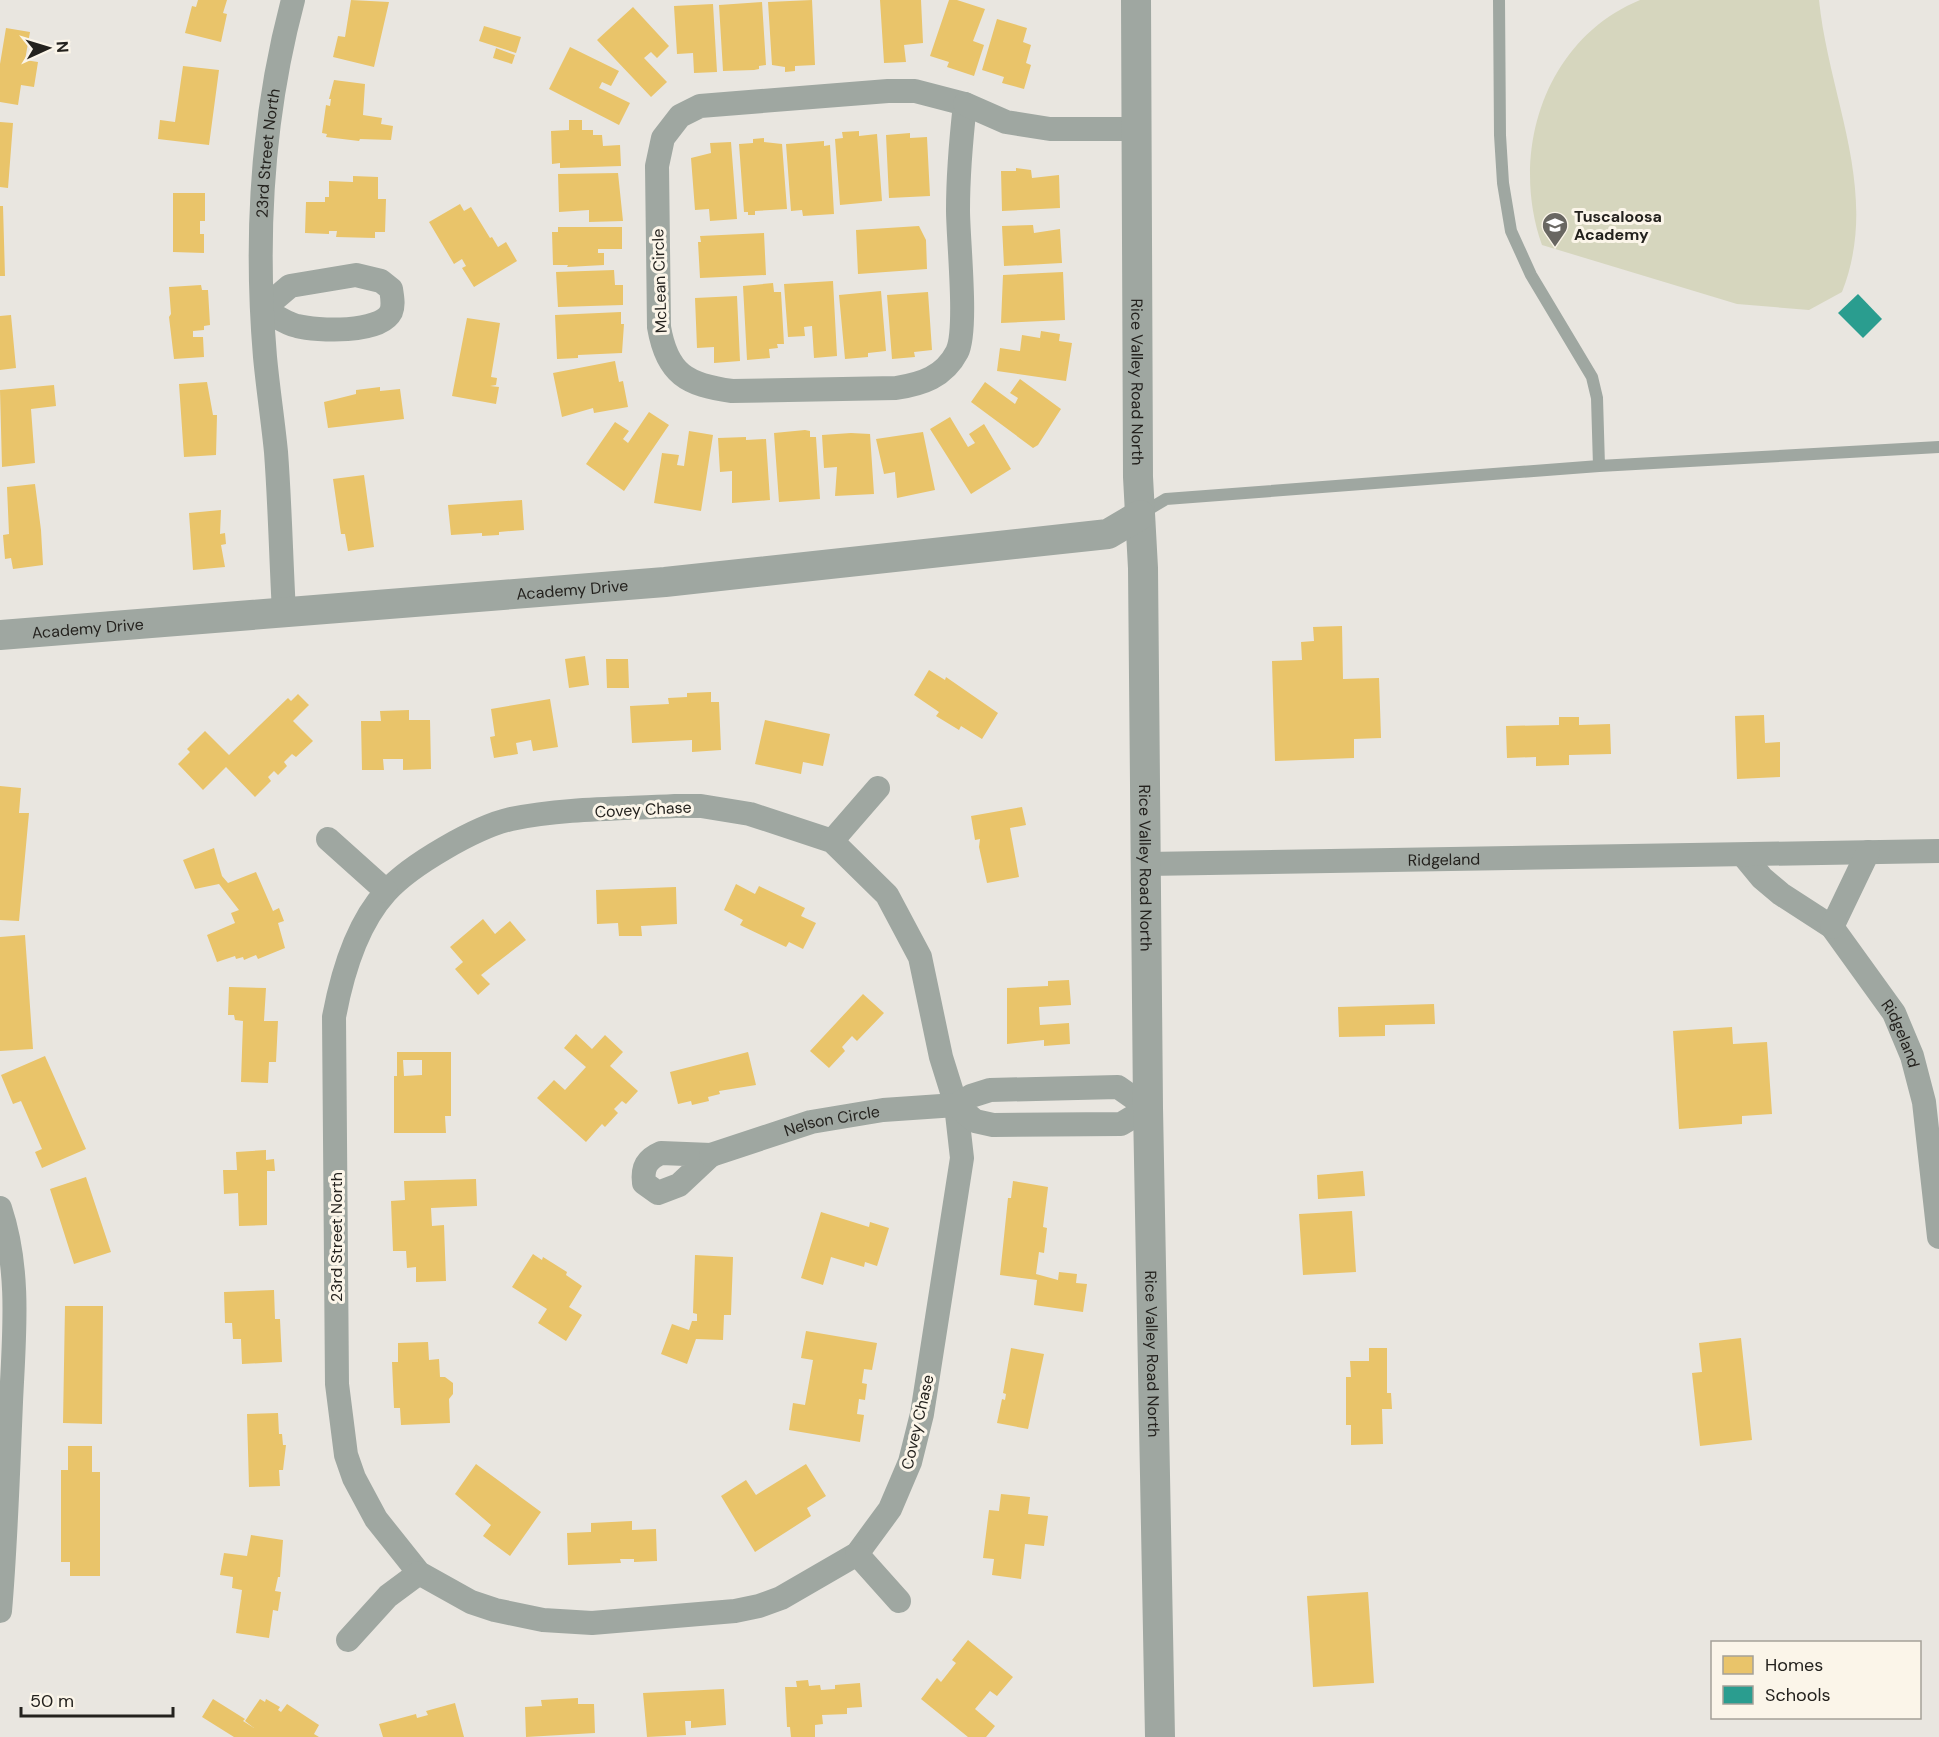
<svg xmlns="http://www.w3.org/2000/svg" width="1939" height="1737" viewBox="0 0 1939 1737" font-family="'DM Sans',sans-serif">
<style>
.green{fill:#d6d6be}
.homes{fill:#e9c46a;fill-rule:evenodd}
.schools{fill:#2a9d8f}
.lines{fill:none;stroke-linecap:round;stroke-linejoin:round}
.service{stroke:#9fa7a1;stroke-width:12}
.minor{stroke:#9fa7a1;stroke-width:24}
.tertiary{stroke:#9fa7a1;stroke-width:30}
.labels{text-anchor:middle;stroke-width:6;stroke-linejoin:round;paint-order:stroke}
.street-label{font-size:16px;fill:#24221e;stroke:#fbf5e9}
.poi-label{font-size:16px;font-weight:bold;fill:#24221e;stroke:#fbf5e9;text-anchor:start}
</style>
<rect width="100%" height="100%" fill="#e9e6e0"/>
<!-- green -->
<path class="green" d="M1640,0H1819C1829,99 1881,193 1842,292L1809,310L1737,304L1542,245C1509,152 1545,39 1640,0Z"/>
<!-- homes -->
<path class="homes" d="M198,0H227L223,13L227,14L221,42L185,33L192,6L196,7Z
M351,0L389,2L374,67L333,57L338,36L345,37Z
M812,0L815,65L795,66V71L785,72V67L772,65L768,2Z
M880,0H921L923,43L904,45L906,62L884,63Z
M949,0H957L985,9L973,41L984,45L974,76L947,67L949,62L930,56Z
M762,2L766,65L759,66V69L754,70L723,71L719,5Z
M713,4L717,72L694,73L693,53L677,54L674,6Z
M633,7L669,46L657,58L651,52L644,58L667,82L651,97L597,40Z
M997,19L1027,28L1023,42L1031,45L1026,63L1031,65L1024,89L1002,83L1004,77L982,70Z
M484,26L521,37L516,53L479,41Z
M6,28L30,32L25,60L38,62L34,87L21,85L18,105L0,102V64Z
M570,47L619,71L611,86L602,82L599,88L630,103L619,125L549,89Z
M496,48L515,55L512,64L493,58Z
M183,66L219,70L209,145L158,139L160,120L175,122Z
M334,80L365,84L363,115L382,118L381,124L393,126L391,140L360,139L359,141L326,137L327,134L322,133L326,105L330,106L331,99H329Z
M569,120H582V130H593V135H602L603,146L620,145L621,166L560,168V163L552,164L551,131L569,130Z
M0,122L13,123L8,188L0,187Z
M859,131V136L877,134L882,201L840,205L835,139L843,138L842,132Z
M910,133V138L927,137L930,196L889,198L886,135Z
M764,138V142L782,144L787,209L755,211V215H748V212H744L739,144L753,143V139Z
M824,141V146L830,145L834,214L803,216L802,210L791,211L786,144Z
M731,142L737,219L710,221L709,209L695,210L691,158L711,153L710,143Z
M1016,168L1031,170L1032,178L1059,175L1060,208L1002,211L1001,171H1016Z
M618,173L623,221L589,222V210L559,212L558,174Z
M353,176L378,177V199H386L385,232H375V238L336,237L337,231H329V234L305,233L306,202H325V197H329V181L353,182Z
M173,193H205V221H200V234H204V253L173,252Z
M460,204L464,211L471,207L490,238L492,237L498,247L506,242L517,261L474,287L462,268L466,266L462,259L454,264L429,222Z
M0,206H3L5,276H0Z
M1033,225L1034,233L1060,229L1062,263L1004,266L1002,226Z
M919,226L926,240L927,269L858,274L856,230Z
M558,227H622V249H598V253H604V265L567,267L568,265H553L552,232H558Z
M764,233L766,275L700,278L698,242H701L700,236Z
M614,270L615,285H623V305L558,307L556,272Z
M1063,272L1065,320L1001,323L1003,275Z
M833,281L837,356L814,358L812,326L804,327L805,336L788,337L784,284Z
M773,283L774,292H781L784,344H777L778,348L769,349L770,358L747,360L743,286Z
M201,285L202,290H208L210,325L204,326V330L193,331V337H203L204,357L174,359L169,317L171,314L169,287Z
M881,291L886,351L868,353V357L845,359L839,295Z
M928,292L932,350L914,352L915,357L892,359L887,295Z
M737,296L740,361L714,363V347L697,348L695,298Z
M621,312V324H624L622,353L578,355V358L557,359L555,315Z
M11,315L16,368L0,370V316Z
M467,318L500,323L491,377L497,378L496,385L490,386L499,387L496,404L452,396Z
M1041,331L1060,334L1059,341L1072,343L1066,381L997,371L1000,348L1020,351L1022,335L1040,338Z
M615,361L619,382L623,381L628,407L594,413L593,408L562,417L553,373Z
M1020,379L1061,409L1038,445L1033,448L971,402L985,382L1015,404L1018,398L1010,393Z
M207,382L213,415H217L216,455L184,457L179,384Z
M54,385L56,406L31,409L35,463L2,467L0,390Z
M380,387V391L400,389L404,419L328,428L324,402L356,394V390Z
M649,412L669,425L624,491L586,464L615,422L629,431L623,439L628,443Z
M950,417L968,447L975,443L969,434L984,424L1011,469L971,494L930,429Z
M805,430L810,431V437H816L820,499L779,502L774,433Z
M689,431L713,435L701,511L654,503L662,453L679,455L677,465L684,466Z
M923,432L935,490L897,498L895,472L884,474L876,439Z
M851,433L870,434L874,494L835,496L837,467L824,468L822,435Z
M746,437V440L766,439L770,500L732,503V471L720,472L718,438Z
M364,475L374,547L348,551L345,534H341L333,479Z
M35,484L41,530L43,565L13,569L11,558L5,559L3,535L9,534L7,487Z
M522,500L524,530L499,532V535L482,536V533L451,535L448,505Z
M221,510L220,534L225,533L226,544L221,545L225,567L193,570L189,513Z
M1342,626L1343,679L1379,678L1381,738L1354,739V758L1275,761L1272,661L1302,660L1301,642L1314,641L1313,627Z
M585,656L589,685L569,688L565,659Z
M606,659H628L629,688H607Z
M929,670L945,680L946,677L998,713L982,739L961,726L959,730L936,716L939,712L914,695Z
M711,692V702H719L721,750L692,752V740L632,743L630,706L669,704L668,698L687,697V693Z
M298,694L309,705L293,721L313,741L296,757L292,754L284,762L287,766L278,775L274,771L268,777L271,781L255,797L226,767L203,790L178,764L190,752L187,749L205,731L229,755L288,698L291,701Z
M550,699L558,747L533,751L531,740L516,743L518,754L494,758L490,737L495,736L491,709Z
M409,710V720H430L431,769L403,770V759H383L384,770H362L361,721H381L380,711Z
M1764,715L1765,743L1780,742V777L1737,779L1735,716Z
M1559,717H1579V725L1610,724L1611,754L1569,755V765L1536,766V757L1507,758L1506,726L1559,725Z
M765,720L830,734L823,766L803,762L801,774L755,764Z
M0,786L21,788L19,813H29L19,921L0,920Z
M1022,807L1026,825L1010,828L1019,877L987,883L979,847L980,839L975,840L971,816Z
M214,848L222,876L228,883L256,872L273,911L279,908L284,921L278,923L285,948L258,959L256,955L244,960L243,957L236,959L235,956L217,962L207,935L235,923L231,913L239,910L219,884L195,889L183,860Z
M736,884L755,894L759,886L805,908L801,916L816,923L803,949L789,942L786,947L740,925L743,920L724,910Z
M676,887L677,924L641,926L642,936H619L618,923L597,924L596,890Z
M483,919L495,934L510,921L526,940L481,975L490,984L478,995L455,969L463,962L450,947Z
M25,935L33,1049L0,1051V937Z
M1069,980L1071,1005L1039,1007L1040,1025L1069,1023L1070,1044L1044,1046V1040L1007,1044V988L1048,986V981Z
M229,987L266,988L264,1021H278L276,1062H269L268,1083L241,1082L243,1021L235,1020L234,1015H228Z
M863,994L884,1013L857,1041L852,1036L842,1047L845,1051L829,1068L810,1051Z
M1434,1004L1435,1024L1385,1025V1036L1339,1037L1338,1007Z
M1732,1027L1733,1044L1767,1042L1772,1114L1742,1116V1124L1679,1129L1673,1031Z
M576,1034L592,1049L605,1035L623,1052L610,1066L638,1091L626,1104L622,1101L614,1109L618,1113L605,1127L602,1124L586,1142L537,1098L554,1080L565,1090L586,1067L564,1048Z
M397,1052H451V1116H445L446,1133H394V1076H397ZM403,1060H422V1075L404,1076Z
M748,1052L756,1085L719,1091L720,1094L708,1097L709,1101L692,1105L691,1101L678,1104L670,1072Z
M45,1056L86,1149L42,1168L35,1152L42,1149L21,1101L13,1104L1,1075Z
M266,1150V1160L274,1159L275,1171H267V1225L239,1226L238,1193L224,1194L223,1170H237L236,1152Z
M1363,1171L1365,1196L1318,1199L1317,1175Z
M86,1177L111,1252L74,1264L50,1189Z
M476,1179L477,1206L431,1208L432,1226L444,1225L446,1281L416,1282V1267L407,1268L406,1251H393L391,1201L405,1200L404,1181Z
M1013,1181L1048,1187L1043,1227L1047,1228L1044,1253L1039,1252L1036,1274L1058,1280L1059,1272L1077,1274L1076,1283L1087,1284L1083,1312L1034,1305L1037,1280L1000,1275L1008,1198H1011Z
M1352,1211L1356,1272L1303,1275L1299,1214Z
M821,1212L869,1227L870,1222L889,1228L877,1266L865,1262L864,1267L831,1257L823,1285L801,1278Z
M533,1254L542,1260L543,1257L567,1272L566,1275L582,1286L569,1307L582,1315L566,1341L538,1323L547,1309L512,1287Z
M695,1255L733,1257L731,1315H724L723,1340L696,1339L687,1364L661,1354L672,1324L689,1330L692,1321H697V1314L693,1313Z
M274,1290L275,1319H280L282,1362L242,1364L241,1339H233L232,1323H225L224,1292Z
M65,1306H103L102,1424L63,1423Z
M806,1331L877,1343L872,1370L864,1369L862,1383L867,1384L865,1400L859,1399L857,1414L864,1415L860,1442L789,1430L793,1403L805,1405L813,1360L801,1358Z
M1741,1338L1752,1440L1700,1446L1692,1373L1702,1372L1699,1343Z
M428,1342L429,1360L439,1359L440,1377H445L453,1383V1394L449,1399L450,1423L401,1425L400,1408H394L392,1362H398V1343Z
M1011,1348L1044,1354L1028,1429L997,1423L1002,1399L1005,1400L1006,1394L1003,1393Z
M1369,1348H1387V1393H1391L1392,1409H1382L1383,1444L1351,1445V1425H1346V1377H1351L1350,1361H1369Z
M278,1413L279,1434H282L283,1445H286L283,1470H279L280,1486L249,1487L247,1414Z
M68,1446H92V1472H100V1576H70V1562H61V1470H68Z
M476,1464L541,1512L510,1556L483,1536L491,1525L455,1494Z
M806,1464L826,1496L807,1508L811,1516L755,1552L721,1496L746,1480L756,1495Z
M1001,1494L1030,1497L1028,1514L1048,1516L1044,1546L1025,1544L1021,1579L992,1575L994,1559L983,1558L989,1510L999,1511Z
M632,1521V1530L656,1529L657,1561L634,1562V1559H620L621,1563L568,1565L567,1533L591,1532V1523Z
M251,1535L283,1540L280,1577H278L275,1591L281,1592L278,1611L273,1610L269,1638L236,1633L242,1590L232,1588L233,1577L220,1575L224,1553L247,1556Z
M1368,1592L1374,1683L1313,1687L1307,1596Z
M968,1640L1013,1677L997,1696L990,1691L975,1709L995,1726L986,1737H968L921,1699L937,1678L941,1682L956,1663L952,1660Z
M808,1680L809,1686L820,1685L821,1690L835,1689V1685L860,1683L862,1707L847,1708V1714L822,1715L823,1724L815,1725V1737H791L790,1727H787L785,1687H797L796,1681Z
M724,1689L726,1725L691,1728V1721H685L686,1735L647,1737L643,1693Z
M578,1698V1704H594L595,1733L526,1737L525,1707L542,1706L541,1700Z
M213,1699L245,1719L243,1721L254,1728L245,1721L260,1699L265,1702L266,1699L280,1707L278,1710L281,1712L287,1704L319,1725L314,1734L319,1737H234L202,1717Z
M455,1703L464,1737H383L379,1724L416,1714L417,1718L428,1715L426,1711Z"/>
<!-- schools -->
<path class="schools" d="M1858,294L1882,319L1863,338L1838,313Z"/>
<g class="lines">
<!-- service -->
<path class="service" d="M1499,0L1500,135L1503,183L1511,231L1531,275L1592,377L1597,398L1599,466
M1141,514L1166,499L1599,466L1939,447"/>
<!-- minor -->
<g class="minor">
<path d="M888,91H915L965,104C961,140 958,175 958,210C958,240 968,330 957,352C944,377 922,384 896,388L732,391C687,385 667,374 659,327L657,166L663,138L680,116L700,106Z"/>
<path d="M965,104L1006,122L1050,129H1138"/>
<path d="M356,275L381,281L391,289C392,296 394,305 391,312C380,334 317,331 297,326C286,324 273,314 263,309L290,286Z"/>
<path id="s1" d="M284,612C281,559 280,505 276,452C273,421 268,389 265,357C255,238 262,116 293,0"/>
<path d="M675,806H701L750,814L832,841L887,895L920,957L941,1057L956,1105L962,1158L922,1414L910,1462L890,1509L857,1554L781,1598L759,1606L735,1611L592,1623L543,1620L495,1610L471,1602L419,1573L376,1519L354,1478L346,1455L337,1384L334,1017C342,974 356,925 386,892C410,865 476,827 511,819C564,808 621,809 675,806Z"/>
<path d="M328,839L386,891"/>
<path d="M832,841L878,788"/>
<path id="s2" d="M1743,855L1762,878L1781,894L1832,927L1894,1013L1912,1056L1924,1102L1939,1237"/>
<path id="s3" d="M1146,864L1939,851"/>
<path d="M1832,927L1868,852"/>
<path d="M661,1153L711,1155L679,1185L658,1193L644,1183C642,1167 647,1159 661,1153Z"/>
<path id="s4" d="M711,1155L811,1122L883,1110L956,1105L971,1096L990,1090L1118,1087L1148,1108L1121,1124L993,1125L975,1121L956,1105"/>
<path d="M0,1208C21,1271 14,1336 11,1402C8,1472 6,1541 0,1611"/>
<path d="M857,1554L899,1601"/>
<path d="M348,1640L388,1596L419,1573"/>
</g>
<!-- tertiary -->
<g class="tertiary">
<path id="s5" d="M1136,0L1138,477L1143,568L1148,1108L1160,1737"/>
<path id="s6" d="M0,635L665,582L1108,534L1140,515"/>
</g>
</g>
<!-- icons -->
<defs>
<g id="school-pin" transform="scale(1.35)"><path d="M0 17L-7.5 6A9.5 9.5 0 1 1 7.5 6Z" fill="#696762" stroke="#fbf5e9"/><path d="M0-5L7-2L0 1L-7-2ZM-4 1L0 2.5L4 1V4Q0 6-4 4Z" fill="#fff"/></g>
</defs>
<g fill-rule="evenodd">
<use href="#school-pin" x="1555" y="225"/>
</g>
<g class="labels">
<!-- street labels -->
<g class="street-label">
<text dy="6" stroke="none"><textPath href="#s1" startOffset="460">23rd Street North</textPath></text>
<text transform="translate(659 281) rotate(-92)" y="6">McLean Circle</text>
<text dy="6" stroke="none"><textPath href="#s5" startOffset="382">Rice Valley Road North</textPath></text>
<text dy="6" stroke="none"><textPath href="#s6" startOffset="574">Academy Drive</textPath></text>
<text dy="6" stroke="none"><textPath href="#s6" startOffset="88">Academy Drive</textPath></text>
<text transform="translate(643 809) rotate(-3)" y="6">Covey Chase</text>
<text dy="6" stroke="none"><textPath href="#s3" startOffset="298">Ridgeland</textPath></text>
<text dy="6" stroke="none"><textPath href="#s5" startOffset="868">Rice Valley Road North</textPath></text>
<text dy="6" stroke="none"><textPath href="#s2" startOffset="243">Ridgeland</textPath></text>
<text dy="6" stroke="none"><textPath href="#s4" startOffset="126">Nelson Circle</textPath></text>
<text transform="translate(336 1237) rotate(-90)" y="6">23rd Street North</text>
<text dy="6" stroke="none"><textPath href="#s5" startOffset="1354">Rice Valley Road North</textPath></text>
<text transform="translate(917 1422) rotate(-77)" y="6">Covey Chase</text>
</g>
<!-- poi labels -->
<g class="poi-label">
<text x="1574" y="222">Tuscaloosa<tspan x="1574" dy="18">Academy</tspan></text>
</g>
</g>
<!-- legend -->
<rect x="1711" y="1641" width="210" height="78" fill="#fbf5e9" stroke="#a5a198" stroke-width="1.5"/>
<rect x="1723" y="1656" width="30" height="18" fill="#e9c46a" stroke="#a5a198" stroke-width="1.5"/>
<text x="1765" y="1671" font-size="18" fill="#24221e">Homes</text>
<rect x="1723" y="1686" width="30" height="18" fill="#2a9d8f" stroke="#a5a198" stroke-width="1.5"/>
<text x="1765" y="1701" font-size="18" fill="#24221e">Schools</text>
<!-- north arrow -->
<g transform="translate(48 48) rotate(86)" stroke="#fbf5e9" stroke-width="4.5" paint-order="stroke">
<path d="M0-4.5L10 22L0 15L-10 22Z" fill="#24221e"/>
<text y="-9" font-size="16" font-weight="bold" text-anchor="middle" fill="#24221e">N</text>
</g>
<!-- scale -->
<path d="M21 1707v9h152v-9" fill="none" stroke="#24221e" stroke-width="3"/>
<text x="30" y="1707" font-size="18" fill="#24221e" stroke="#fbf5e9" stroke-width="4.5" paint-order="stroke">50 m</text>
</svg>
